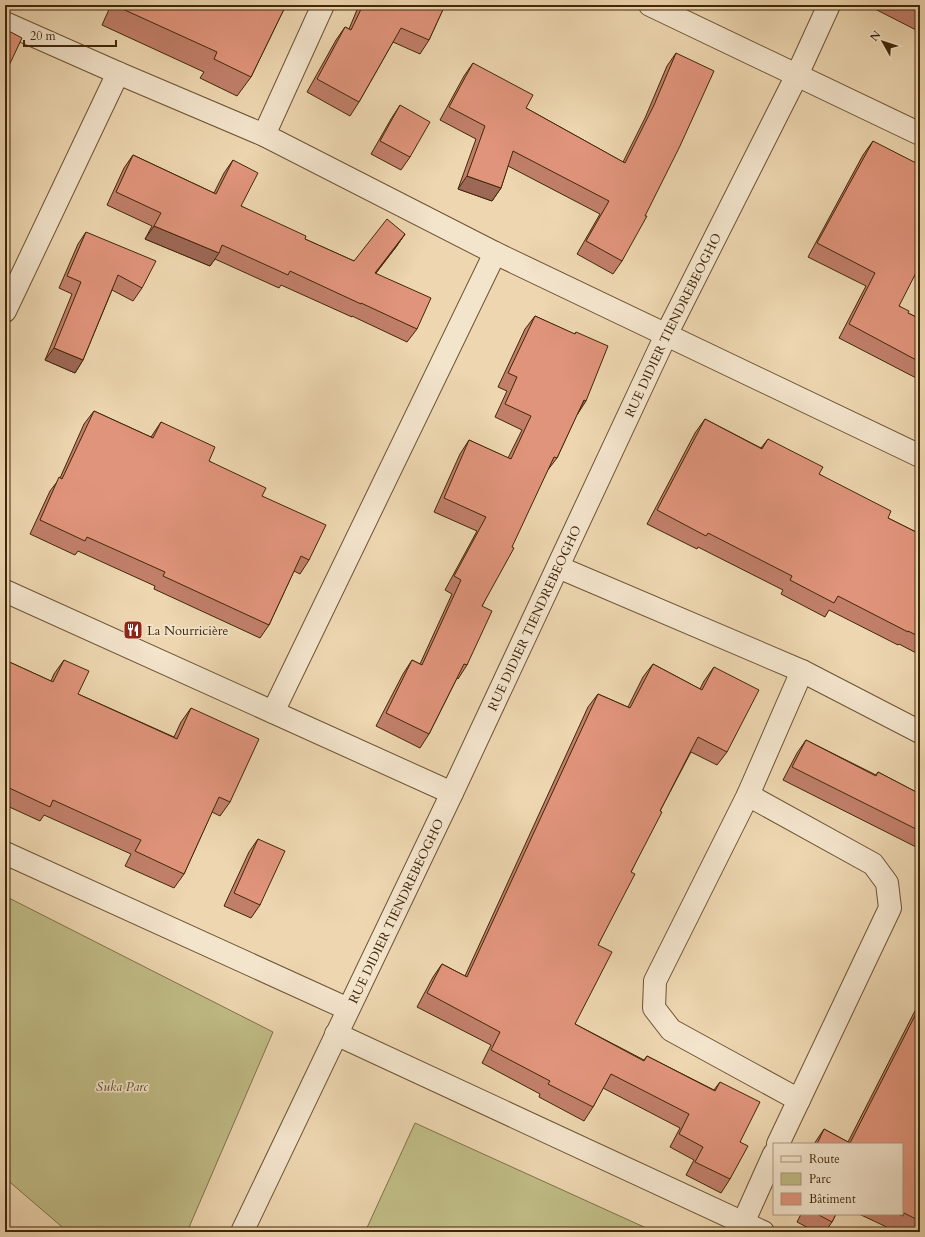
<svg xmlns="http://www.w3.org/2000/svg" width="925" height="1237" viewBox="0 0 925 1237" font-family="Cardo,serif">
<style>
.green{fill:#c0bc86;stroke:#807247}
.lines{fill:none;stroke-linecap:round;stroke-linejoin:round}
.street-casing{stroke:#6c5332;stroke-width:24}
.street{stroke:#f3e4cc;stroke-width:22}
.wall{fill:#c17f6a;stroke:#412708}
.shaded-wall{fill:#9d6856;stroke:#412708}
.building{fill:#e0947b;stroke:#412708}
.labels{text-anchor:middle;stroke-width:3.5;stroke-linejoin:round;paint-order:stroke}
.street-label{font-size:13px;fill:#412708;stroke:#f3e4cc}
.poi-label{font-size:13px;fill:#412708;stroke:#f3e4cc;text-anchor:start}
.park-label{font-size:13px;font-style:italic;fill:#614c28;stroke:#f3e4cc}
</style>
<rect width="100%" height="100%" fill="#edd6b0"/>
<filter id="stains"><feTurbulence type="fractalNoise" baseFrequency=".005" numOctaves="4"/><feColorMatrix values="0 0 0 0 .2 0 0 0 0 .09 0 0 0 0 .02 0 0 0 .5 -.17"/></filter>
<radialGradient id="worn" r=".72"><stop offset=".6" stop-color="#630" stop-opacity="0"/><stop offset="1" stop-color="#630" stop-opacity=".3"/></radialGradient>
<!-- green -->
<path class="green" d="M5,896L273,1032L187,1232H68L5,1178Z
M415,1123L655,1232H365Z"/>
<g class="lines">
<!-- street casing -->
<g class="street-casing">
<g id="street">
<path d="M650,5L920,134"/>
<path d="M5,23L118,73L264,135L495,253L920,456"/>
<path d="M264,135L323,5"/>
<path d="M5,311L118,73"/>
<path d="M558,567L802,671L920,732"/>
<path d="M5,591L452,793"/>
<path d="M273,712L495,253"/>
<path d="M748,795L873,864L887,883L890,908L778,1144"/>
<path d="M5,853L348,1009"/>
<path d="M336,1034L763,1232"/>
<path d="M799,1100L671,1030L654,1008L655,981L748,795L802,671"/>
<path d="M743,1223L774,1154"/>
<path id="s1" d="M242,1232L452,793L666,335L797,75L829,5"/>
</g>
</g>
<!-- street -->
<use href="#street" class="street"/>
</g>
<!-- wall -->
<path class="wall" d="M111,5H286L251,77L237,96L200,78L204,72L102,25Z
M359,5H445L429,40L420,54L393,42L359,102L350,116L307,92L336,40L345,27L349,29Z
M460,5H468L466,8Z
M878,5H920V32L875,9Z
M676,53L622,261L613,274L577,254L600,214L508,166L501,188L492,201L458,189L476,139L440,120L464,76L473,63L526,108L623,162L645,118L667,66Z
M400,105L410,157L401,170L371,154L391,119Z
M873,141L899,306L908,313L920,319V380L839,338L866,286L808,257L863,155Z
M133,155L214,193L224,173L233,160L241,206L305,239L354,261L405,234L396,247L376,273L417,329L407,342L352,316V317L281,285L279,288L215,259L210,266L145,239L152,226L107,205L124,168Z
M86,232L142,288L133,301L112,290L83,360L75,373L45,360L72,294L59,288L78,244Z
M535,316L574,334L576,332L578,412L557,458L547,471L482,606L467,665L458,679L457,678L429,734L420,748L376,726L403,674L412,660L420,664L452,594L445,590L477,531L434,512L460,454L469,440L508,458L522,430L495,417L507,391L498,387L525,329Z
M94,411L151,437L161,422L209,461L262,496L309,560L300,574L294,571L269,625L260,638L154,589L155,586L78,551L75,555L30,534L50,491L60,478L84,424Z
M705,419L761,448L768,439L819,474L888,518L920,534V655L899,644L898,645L829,610L825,617L781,594L783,590L698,547L697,549L647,524L695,433Z
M5,660L51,681L54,674L64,660L78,694L174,737L181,722L191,708L230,802L220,816L212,812L184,874L174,888L125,866L131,854L44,815L40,821L5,805Z
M653,664L700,689L704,681L714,667L727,752L717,765L691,752L660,811L631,872L598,945L575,1024L644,1060L647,1056L714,1090L720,1082L740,1142L730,1179L721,1193L686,1175L694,1160L670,1147L680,1128L603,1088L593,1107L584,1121L539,1097L540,1094L482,1063L491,1045L417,1007L433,977L442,964L465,976L588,707L598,694L628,707L643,677Z
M806,740L876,775L878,772L920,794V849L783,780L797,753Z
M258,839L260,905L251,918L224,906L249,852Z
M920,1001V1232H906L895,1227L893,1230L859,1214H902V1144H814L824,1129L848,1142Z
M801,1214H836L832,1222L825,1232H816L797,1222Z"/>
<!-- shaded-wall -->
<path class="shaded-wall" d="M467,176L501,188L492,201L458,189Z
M154,226L219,253L210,266L145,239Z
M405,234L396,247L366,286L375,273Z
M54,348L83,360L75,373L45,360Z
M584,400L586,401L577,415Z"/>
<!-- building -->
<path class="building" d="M116,5H286L251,77L214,59L217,52L116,6Z
M363,5H445L429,40L401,28L359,102L317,79L345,27L351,30Z
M5,29L22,38L5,74Z
M676,53L714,71L680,146L645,216H647L622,261L586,241L609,201L513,151L501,188L467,176L485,126L449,107L473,63L533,95L526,108L625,163L654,105Z
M400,105L430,122L410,157L380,141Z
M873,141L920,165V265L899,306L909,311L908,313L920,319V362L849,324L875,273L817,243Z
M133,155L216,194L233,160L258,173L241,206L306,236L305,239L354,261L387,219L405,234L375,273L431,298L417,329L361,303V304L290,271L288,275L222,245L219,253L154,226L161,213L116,192Z
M86,232L156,261L142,288L118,275L83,360L54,348L81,282L67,276Z
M535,316L575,334L576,332L608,346L586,401L584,400L557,458L554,457L512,547L514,548L482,606L492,611L467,665L464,664L429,734L386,713L412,660L422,665L461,580L454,576L486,517L444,498L469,440L511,459L531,416L505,404L517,377L508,373Z
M94,411L153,438L161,422L215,447L209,461L266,488L262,496L326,525L309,560L301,556L269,625L163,576L165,572L87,537L85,541L40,520L59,477L62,479Z
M705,419L762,449L768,439L823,467L819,474L891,511L888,518L920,534V637L908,631V632L838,596L834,603L790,580L792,576L708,533L706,536L657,510Z
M5,660L53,682L64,660L89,671L78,694L177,739L191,708L259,739L230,802L219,797L184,874L135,851L141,840L53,800L50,807L5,786Z
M653,664L702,690L714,667L759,690L727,752L698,737L660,811L662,812L631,872L635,874L598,945L612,952L575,1024L644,1061L647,1056L715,1091L720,1082L760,1102L740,1142L748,1146L730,1179L695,1162L703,1147L679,1134L689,1114L611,1074L593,1107L548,1084L550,1081L491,1050L500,1032L427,993L442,964L467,977L598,694L630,708Z
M806,740L876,776L878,772L920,794V831L792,767Z
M258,839L285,851L260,905L234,893Z
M920,1006V1221L904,1213L903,1216L897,1214H902V1144H817L824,1129L850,1143Z
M817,1214H836L832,1222Z"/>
<!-- icons -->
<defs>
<g id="restaurant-square" transform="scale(1)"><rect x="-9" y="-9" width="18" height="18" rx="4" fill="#8f2418" stroke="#f3e4cc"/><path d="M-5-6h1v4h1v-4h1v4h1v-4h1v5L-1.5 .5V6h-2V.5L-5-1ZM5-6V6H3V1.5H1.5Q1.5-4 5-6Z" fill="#fff"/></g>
</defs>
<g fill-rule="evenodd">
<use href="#restaurant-square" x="133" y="630"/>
</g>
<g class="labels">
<!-- street labels -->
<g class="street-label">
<text dy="5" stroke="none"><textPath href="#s1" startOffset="1004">RUE DIDIER TIENDREBEOGHO</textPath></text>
<text dy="5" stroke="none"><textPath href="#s1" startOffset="680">RUE DIDIER TIENDREBEOGHO</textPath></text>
<text dy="5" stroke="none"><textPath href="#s1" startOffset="356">RUE DIDIER TIENDREBEOGHO</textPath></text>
</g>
<!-- poi labels -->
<g class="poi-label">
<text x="147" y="635">La Nourricière</text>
</g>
<!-- park labels -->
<g class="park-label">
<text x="122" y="1091">Suka Parc</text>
</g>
</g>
<!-- margin -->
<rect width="925" height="1237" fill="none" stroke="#edd6b0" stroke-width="20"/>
<rect x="6" y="6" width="913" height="1225" fill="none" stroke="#412708" stroke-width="2"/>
<rect x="10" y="10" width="905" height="1217" fill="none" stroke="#412708"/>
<!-- legend -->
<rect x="773" y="1143" width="130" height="72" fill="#f3e4cc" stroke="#ac987e"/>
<rect x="781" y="1156" width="20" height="6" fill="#f3e4cc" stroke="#ac987e"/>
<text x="809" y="1163" font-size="12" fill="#412708">Route</text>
<rect x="781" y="1173" width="20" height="12" fill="#c0bc86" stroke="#ac987e"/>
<text x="809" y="1183" font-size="12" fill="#412708">Parc</text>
<rect x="781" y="1193" width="20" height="12" fill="#e0947b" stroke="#ac987e"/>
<text x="809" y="1203" font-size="12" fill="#412708">Bâtiment</text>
<!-- north arrow -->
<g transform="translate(883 42) rotate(309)" stroke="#f3e4cc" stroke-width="3" paint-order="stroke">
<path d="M0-3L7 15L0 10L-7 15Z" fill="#412708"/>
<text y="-6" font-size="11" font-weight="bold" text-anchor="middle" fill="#412708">N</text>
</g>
<!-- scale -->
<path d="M24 40v6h92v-6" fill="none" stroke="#412708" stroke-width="2"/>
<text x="30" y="40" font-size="12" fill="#412708" stroke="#f3e4cc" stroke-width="3" paint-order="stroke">20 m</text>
<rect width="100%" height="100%" filter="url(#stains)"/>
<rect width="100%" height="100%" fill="url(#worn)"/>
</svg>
